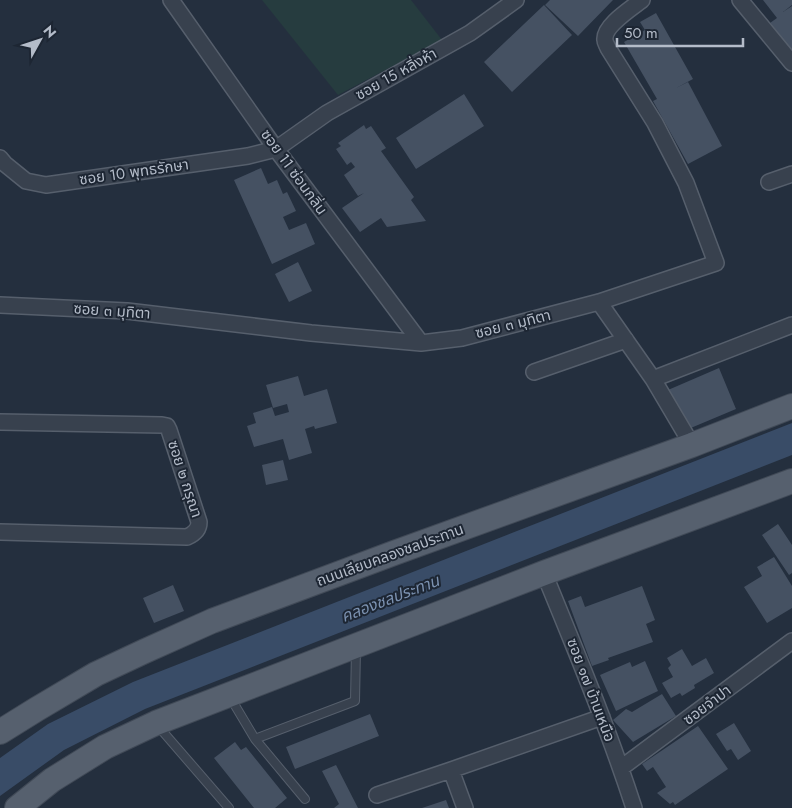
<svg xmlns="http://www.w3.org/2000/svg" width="792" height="808" viewBox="0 0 792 808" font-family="Jost,'Noto Sans Thai',sans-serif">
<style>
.green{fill:#263c3f}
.water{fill:#394c67}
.building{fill:#455162}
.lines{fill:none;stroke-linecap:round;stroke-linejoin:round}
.lane-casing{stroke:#565f6c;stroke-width:10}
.street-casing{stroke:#565f6c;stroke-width:18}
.primary-casing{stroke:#414a57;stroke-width:26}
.lane{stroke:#38414e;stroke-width:8}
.street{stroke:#38414e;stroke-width:15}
.primary{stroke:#56606e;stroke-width:24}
.labels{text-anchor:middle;stroke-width:4;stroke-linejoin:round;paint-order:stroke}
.street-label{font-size:15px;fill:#b4bcc9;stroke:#1d2633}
.water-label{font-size:16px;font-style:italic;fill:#7c92b1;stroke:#1d2633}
</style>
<rect width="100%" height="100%" fill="#242f3e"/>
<!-- green -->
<path class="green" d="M262,0H411L442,40L338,95Z"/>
<!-- water -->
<path class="water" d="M792,423V455L145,709L64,750L0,796V758L48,724L133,682Z"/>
<!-- building -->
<path class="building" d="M550,0H613L578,36L545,5Z
M763,0H792V5L783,12L792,6V52L770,23L777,18Z
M544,5L572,35L512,92L484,62Z
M656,13L693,79L676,88L688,82L722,146L688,164L653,101L657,99L624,42L645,30L640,22Z
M464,94L484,126L416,169L396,138Z
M364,125L366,129L371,126L386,148L381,151L414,197L411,200L426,221L387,227L381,218L360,232L342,208L364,193L358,196L344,175L355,167L351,162L347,165L336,149L341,146L338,143Z
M261,168L268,184L277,180L283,194L287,192L296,211L283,217L289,230L306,223L315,244L272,264L234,180Z
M298,262L312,291L289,302L275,274Z
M719,368L736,409L686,430L668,390Z
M298,376L304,396L327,389L337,423L315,429L314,426L305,429L312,453L289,460L283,439L254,447L247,426L256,423L253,413L272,407L275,416L289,412L287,404L273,408L266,385Z
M283,460L288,480L266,485L262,465Z
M778,524L792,545V573L789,575L762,535Z
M774,557L792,586V608L767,623L744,587L762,576L757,567Z
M173,585L184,611L154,623L143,598Z
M642,586L655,620L646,624L653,642L608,658L609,660L592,666L568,601L581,596L585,607Z
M682,649L692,666L706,658L714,673L694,685L695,688L682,696L680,693L671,698L662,683L673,677L668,668L671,665L667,658Z
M645,661L658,691L616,711L600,675L630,662L632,667Z
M662,694L676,716L633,742L613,720L626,709L632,712Z
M370,714L379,736L295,769L286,747Z
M734,723L751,751L738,760L731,749L727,751L716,734Z
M698,726L728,769L675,805L673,802L670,804L657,793L666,787L653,767L647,771L642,764Z
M235,742L241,750L246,747L287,798L275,808H254L214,758Z
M336,765L358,808H334L339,804L322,771Z
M446,800L449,808H422Z"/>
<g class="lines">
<!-- lane casing -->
<g class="lane-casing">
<path id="lane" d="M230,697L255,739L355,701L356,649
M158,726L229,808
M255,739L305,799"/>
</g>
<!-- street casing -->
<g class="street-casing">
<path id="street" d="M171,0L276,149L421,343
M740,0L792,63
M0,158L5,164L26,181L46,185L248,156L276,149L327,113L470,33L516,0
M769,182L792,174
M599,302L653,379L692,445
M0,305L127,311L311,333L421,343L462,338L599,302L716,263L686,183L655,123L608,48C607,45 605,43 605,40C603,26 632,8 642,0
M534,372L626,340
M653,379L792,325
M0,422L162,425L167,426L169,430L199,522C199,530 194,534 187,537L0,532
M544,573C576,651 608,728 634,808
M621,768L792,641
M451,770L465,808
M377,795L451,770L602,717"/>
</g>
<!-- primary casing -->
<g class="primary-casing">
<path id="primary" d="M0,732L37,709L96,674L145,651L212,621L394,553L692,445L792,406
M17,808L52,780L105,747L156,723L544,573L792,481"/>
</g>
<!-- lane -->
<use href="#lane" class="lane"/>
<!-- street -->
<use href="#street" class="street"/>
<!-- primary -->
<use href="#primary" class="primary"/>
</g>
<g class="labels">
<!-- street labels -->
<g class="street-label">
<text transform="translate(396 74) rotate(-29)" y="5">ซอย 15 หลิ่งห้า</text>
<text transform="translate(134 172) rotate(-8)" y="5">ซอย 10 พุทธรักษา</text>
<text transform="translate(294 172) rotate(54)" y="5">ซอย 11 ซ่อนกลิ่น</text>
<text transform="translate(112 311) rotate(4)" y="5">ซอย ๓ มุทิตา</text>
<text transform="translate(513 324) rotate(-14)" y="5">ซอย ๓ มุทิตา</text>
<text transform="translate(185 479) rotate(72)" y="5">ซอย ๒ กรุณา</text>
<text transform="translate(390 555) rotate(-20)" y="5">ถนนเลียบคลองชลประทาน</text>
<text transform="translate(591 690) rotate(69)" y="5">ซอย ๑๗ บ้านเหนือ</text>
<text transform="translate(707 705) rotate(-37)" y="5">ซอยจำปา</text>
</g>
<!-- water labels -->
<g class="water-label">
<text transform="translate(390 598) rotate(-21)" y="6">คลองชลประทาน</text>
</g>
</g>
<!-- north arrow -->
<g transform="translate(40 40) rotate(50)" stroke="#1d2633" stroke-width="4" paint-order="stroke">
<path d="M0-4L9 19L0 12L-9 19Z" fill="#b4bcc9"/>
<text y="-8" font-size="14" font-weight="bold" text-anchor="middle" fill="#b4bcc9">N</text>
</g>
<!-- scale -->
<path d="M617 38v8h126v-8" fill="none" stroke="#b4bcc9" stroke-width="2.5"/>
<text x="624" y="38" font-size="15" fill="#b4bcc9" stroke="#1d2633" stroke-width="4" paint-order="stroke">50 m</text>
</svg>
